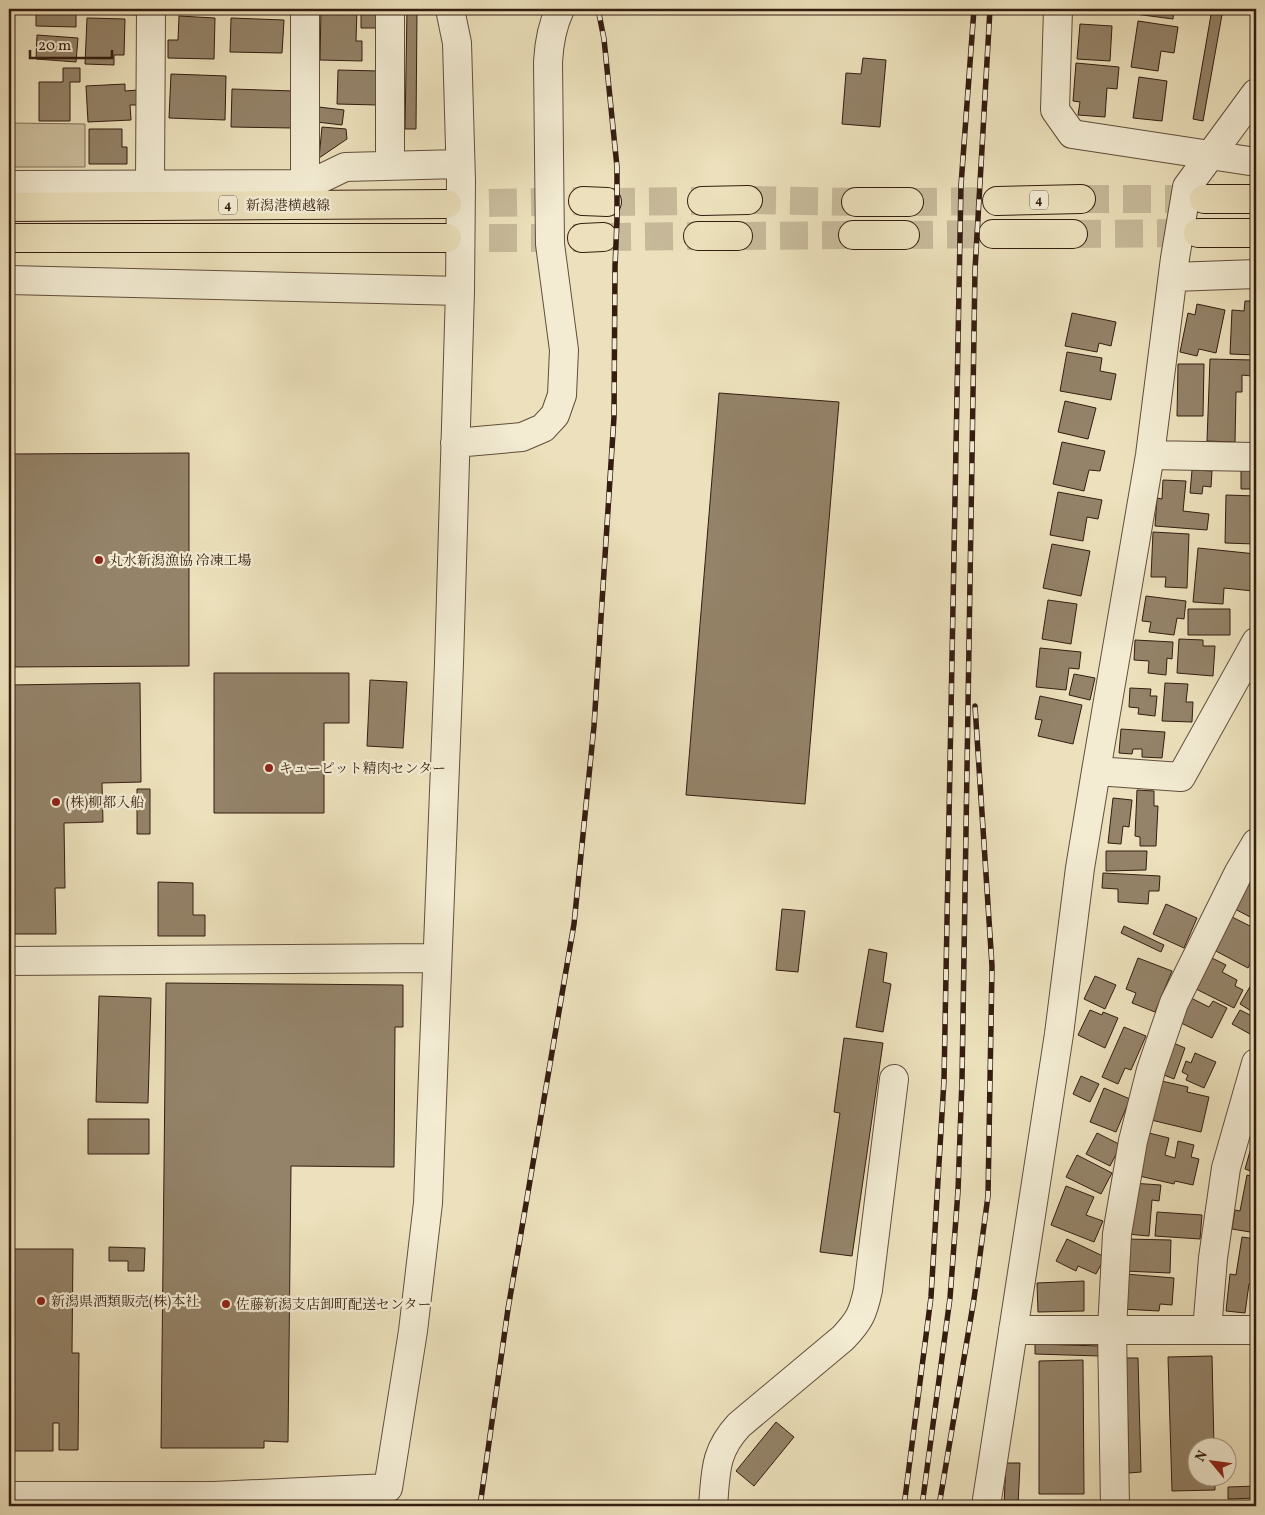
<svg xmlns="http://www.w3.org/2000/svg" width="1265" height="1515" viewBox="0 0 1265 1515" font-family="Vollkorn,'Noto Serif JP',serif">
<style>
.green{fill:#cdc09f;stroke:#806e58}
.building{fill:#948369;stroke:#341d10}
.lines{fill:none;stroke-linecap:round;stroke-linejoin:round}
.major-tunnel{stroke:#c7ba9a;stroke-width:28;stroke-dasharray:28 14;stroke-linecap:butt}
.minor-casing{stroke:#624e3b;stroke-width:30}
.major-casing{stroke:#341d10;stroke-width:30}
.minor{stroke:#f3ecd3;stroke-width:28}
.major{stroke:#ece1bc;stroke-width:28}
.rail-casing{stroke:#341d10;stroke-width:5.5}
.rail{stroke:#f3ecd3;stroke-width:4;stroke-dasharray:11;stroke-linecap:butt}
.poi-dot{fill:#8f2418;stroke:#f3ecd3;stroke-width:2}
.labels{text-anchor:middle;stroke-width:4.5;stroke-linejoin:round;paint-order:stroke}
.shield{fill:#f3ecd3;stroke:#6d5b4a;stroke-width:1}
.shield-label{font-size:12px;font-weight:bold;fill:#341d10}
.street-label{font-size:14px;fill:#341d10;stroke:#f3ecd3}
.poi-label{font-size:14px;fill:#341d10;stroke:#f3ecd3;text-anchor:start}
</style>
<rect width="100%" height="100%" fill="#ece1bc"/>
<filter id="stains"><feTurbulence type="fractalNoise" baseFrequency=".004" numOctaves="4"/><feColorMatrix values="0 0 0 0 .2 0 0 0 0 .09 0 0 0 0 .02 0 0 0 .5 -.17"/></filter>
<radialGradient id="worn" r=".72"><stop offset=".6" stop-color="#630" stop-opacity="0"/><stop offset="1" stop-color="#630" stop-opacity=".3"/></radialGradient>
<!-- green -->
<path class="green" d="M9,123L85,124V167H13L9,161Z"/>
<!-- building -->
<path class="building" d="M36,9H76V27L36,26Z
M95,9H144V15L95,14Z
M234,9H268L267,12L234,11Z
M321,9H357L356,41H362V61L320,60Z
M361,9H381V28H361Z
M407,9H417L416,129H405Z
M1135,9H1174L1173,19L1135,14Z
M1212,9H1223L1203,121L1193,119Z
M179,16L215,18L214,59L168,58V40H178Z
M87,18L125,19L124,55H114V65L85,64Z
M231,18L284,20L282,53L230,52Z
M1138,21L1178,27L1174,53L1161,51L1158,71L1131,67Z
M1080,24L1112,26L1110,61L1077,59Z
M37,35L78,38L76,62L36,59Z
M863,58L886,60L880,127L842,124L846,73L861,74Z
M1076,63L1119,67L1117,89L1107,88L1105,117L1078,115L1080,102L1073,101Z
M63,68H80V82H70V121H39V82H63Z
M338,70L379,71L378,105L337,104Z
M171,74L226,76L225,120L169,118Z
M1139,77L1167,81L1162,121L1133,118Z
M125,84V91L138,90L139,105H130L131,120L88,122L86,86Z
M232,89L294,91L293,128L231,127Z
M319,107L344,110L342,125L317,122Z
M322,127L346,129L347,139L319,158Z
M89,129H122V147H127V164H89Z
M1245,301H1256V355L1230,354L1232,310L1244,311Z
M1197,304L1225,310L1216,353L1199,349L1197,356L1180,352L1188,313L1195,315Z
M1072,313L1116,322L1111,346L1099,343L1097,352L1065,346Z
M1067,352L1102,358L1100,371L1116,374L1111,400L1060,391Z
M1210,359L1253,360L1251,376L1242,375V392H1236L1235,442L1207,441Z
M1178,364H1204L1203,416H1177Z
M719,393L839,402L805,804L686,795Z
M1065,401L1096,408L1088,439L1058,432Z
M1062,442L1105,451L1100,471L1089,470L1084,491L1053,484Z
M189,453V666L9,667V454Z
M1241,469H1256V489H1241Z
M1192,470L1212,471L1211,487L1203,486L1202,494L1190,493Z
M1163,480L1186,481L1183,511L1209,514L1207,530L1155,526L1157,498L1162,499Z
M1058,492L1102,500L1098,519L1087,517L1083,541L1050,535Z
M1226,495L1256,496L1255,544L1225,543Z
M1153,532L1189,534L1187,588L1165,587L1166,577H1151Z
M1052,544L1090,551L1081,596L1043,588Z
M1198,548L1256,554L1253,591L1224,588L1223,604L1193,602Z
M1146,596L1186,601L1184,619L1177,618L1174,635L1149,632L1151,622L1142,621Z
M1048,600L1077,604L1071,644L1042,639Z
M1188,609H1230V635H1188Z
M1179,639L1203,640V646H1215L1213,676L1177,673Z
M1135,640L1173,642L1172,659L1167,658L1166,675L1148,673L1149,661L1134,660Z
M1040,648L1081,652L1079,669L1069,668L1066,690L1036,687Z
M214,673H349V723H324V813H214Z
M1074,674L1095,678L1090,700L1069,695Z
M370,680L407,682L403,748L367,746Z
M140,683L141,782L102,783L103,822L64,823L65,888H55L56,934H9V685Z
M1165,683L1188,684L1186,702H1193L1192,722L1162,721Z
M1130,688L1151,689L1150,696H1157L1155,716L1138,714L1139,708L1129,707Z
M1040,696L1082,705L1073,744L1038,736L1042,720L1035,719Z
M1121,729L1165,732L1162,758L1142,757V749H1133L1132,754L1119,753Z
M137,789H150V834H137Z
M1137,790L1154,791V806H1158L1156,846H1140V837L1135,836Z
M1113,798L1132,800L1129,827L1123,826L1121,844L1108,843Z
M1106,851H1147L1146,870L1106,871Z
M1103,873L1160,876L1159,891H1149L1148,904L1118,902V889L1102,888Z
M1250,873L1256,877V920L1231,907Z
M158,882L193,883V915H205V936H158Z
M1166,904L1197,918L1184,948L1153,934Z
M782,909L805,911L798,972L776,970Z
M1228,915L1256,929V952L1248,968L1212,949Z
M1124,926L1164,945L1161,952L1121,933Z
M869,949L887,953L883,982L891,984L883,1032L856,1027Z
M1208,956L1226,965L1222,972L1237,980L1235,986L1243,990L1234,1008L1192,987Z
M1138,958L1172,971L1155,1012L1132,1003L1136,993L1126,989Z
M1095,976L1116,985L1105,1009L1084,999Z
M1255,978H1256V1014L1240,1004Z
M166,983L403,985V1027H395L394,1167L291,1166L288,1442L264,1441V1448H161Z
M99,996L151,998L148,1103L96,1102Z
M1189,997L1209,1007L1213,1001L1227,1008L1212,1038L1177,1021Z
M1090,1010L1102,1015L1103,1012L1118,1018L1105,1048L1078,1035Z
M1240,1010L1256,1018V1023L1250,1034L1232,1024Z
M1124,1027L1146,1036L1131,1070L1125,1068L1118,1084L1102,1077Z
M844,1038L883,1043L852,1256L820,1252L840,1113L834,1112Z
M1171,1042L1185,1048L1174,1079L1159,1073Z
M1195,1053L1216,1062L1204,1088L1186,1080L1188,1075L1182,1072L1186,1061L1191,1063Z
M1081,1076L1099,1084L1090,1102L1073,1094Z
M1157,1080L1188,1087L1187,1092L1209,1097L1201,1132L1147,1119Z
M1104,1088L1130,1099L1116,1132L1090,1122Z
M88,1119H149V1154H88Z
M1256,1130V1173L1245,1169Z
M1145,1132L1169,1138L1165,1155L1175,1158L1178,1141L1194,1145L1191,1157L1199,1159L1193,1185L1175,1181L1174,1184L1135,1175Z
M1097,1133L1121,1145L1110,1166L1086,1154Z
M1077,1155L1112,1173L1101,1194L1066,1177Z
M1247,1175L1256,1177V1233L1232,1229L1235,1210L1240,1211Z
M1131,1183L1161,1185L1159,1201L1152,1200L1149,1236L1127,1234Z
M1066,1186L1094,1197L1086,1215L1103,1221L1094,1242L1051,1225Z
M1157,1212L1202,1215L1200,1239L1155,1236Z
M1242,1237L1256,1239V1285L1249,1284L1245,1313L1226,1311L1230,1274L1236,1275Z
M1067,1239L1105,1257L1096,1274L1078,1266L1076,1271L1056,1261Z
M1125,1239L1171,1240L1170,1273L1124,1271Z
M109,1247L145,1248L144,1271H128V1261H109Z
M9,1249H73L72,1353H79L78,1450H59V1423H53V1451H9Z
M1125,1274L1174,1278L1172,1305L1160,1304L1159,1311L1122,1309Z
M1084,1281V1311L1038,1312L1037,1283Z
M1253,1295H1256V1323H1252Z
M1035,1344L1100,1346V1356L1035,1354Z
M1254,1355H1256V1443Z
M1212,1356L1214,1448H1198V1478H1215V1490L1172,1491L1168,1357Z
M1126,1358H1138L1141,1472L1129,1473Z
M1083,1360L1084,1494H1039V1361Z
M776,1422L794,1437L754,1486L736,1471Z
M1006,1463H1020L1018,1506L1004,1505Z
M1256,1486V1498L1228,1499V1487Z"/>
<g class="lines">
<!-- major-tunnel -->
<path class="major-tunnel" d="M1081,199H1204
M748,200L856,202
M607,202L702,201
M909,202L997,201
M447,204L583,201
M1073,234L1198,233
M905,235L993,234
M738,236L853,235
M603,237L698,236
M447,238H582"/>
<!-- minor casing -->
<g class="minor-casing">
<path id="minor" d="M305,9V184
M390,9V166
M1058,9L1055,110L1072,134L1256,162
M150,184L151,9
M9,185L305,184L314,182L345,167L460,164
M1173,277L1256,274
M9,280L460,291
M455,443L522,437L543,428L555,415L562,395L564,350L550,244L548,62C549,43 552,26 560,9
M1150,455L1256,457
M1096,771L1181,777L1256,642
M9,961L437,958
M1013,1330H1207L1213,1258L1226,1168L1256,1063
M1207,1330H1256
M9,1496H214L388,1488L413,1331L428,1203L449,663L460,291L461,181L457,43L450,9
M713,1506C716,1472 714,1452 739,1425L843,1338C860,1320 863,1313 868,1290L894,1079
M986,1506L1059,1034L1080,868L1096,771L1150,455L1175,258L1187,187L1256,93
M1115,1506L1112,1329L1117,1234L1133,1141L1151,1070L1174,1003L1239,872L1256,843"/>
</g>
<!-- major casing -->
<g class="major-casing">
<path id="major" d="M1204,199H1256
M583,201L607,202
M702,201L748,200
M997,201L1081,199
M856,202H909
M9,207L447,204
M1198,233H1256
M993,234H1073
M853,235H905
M698,236H738
M9,238H447
M582,238L603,237"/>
</g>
<!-- minor -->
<use href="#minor" class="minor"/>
<!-- major -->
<use href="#major" class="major"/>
<!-- rail casing -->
<g class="rail-casing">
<path id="rail" d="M480,1506L508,1309L574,924L594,726L614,417L615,267L617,220V167L604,39L598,9
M904,1506L931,1297L944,1080L961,185L974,9
M922,1506L950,1298L958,1191L962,1080L975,270L990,9
M939,1506L974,1299L988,1196L992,966L975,706"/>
</g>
<!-- rail -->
<use href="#rail" class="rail"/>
</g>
<!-- markers -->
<g class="poi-dot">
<circle cx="99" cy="560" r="5"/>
<circle cx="269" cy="768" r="5"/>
<circle cx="56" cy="802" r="5"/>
<circle cx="41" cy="1301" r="5"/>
<circle cx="226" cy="1304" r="5"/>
</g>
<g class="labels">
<!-- shield labels -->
<g class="shield">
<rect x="1030" y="190.5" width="18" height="19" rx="4"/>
<rect x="219" y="195.5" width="18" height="19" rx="4"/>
</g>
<g class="shield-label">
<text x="1039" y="204">4</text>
<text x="228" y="209">4</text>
</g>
<!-- street labels -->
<g class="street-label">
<text x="288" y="210">新潟港横越線</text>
</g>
<!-- poi labels -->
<g class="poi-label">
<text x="109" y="565">丸水新潟漁協 冷凍工場</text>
<text x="279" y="773">キューピット精肉センター</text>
<text x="66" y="807">(株)柳都入船</text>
<text x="51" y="1306">新潟県酒類販売(株)本社</text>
<text x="236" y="1309">佐藤新潟支店卸町配送センター</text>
</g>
</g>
<!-- margin -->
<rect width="1265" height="1515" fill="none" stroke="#ece1bc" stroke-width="30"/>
<rect x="10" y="10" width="1245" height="1495" fill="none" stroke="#341d10" stroke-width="2.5"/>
<rect x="15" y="15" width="1235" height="1485" fill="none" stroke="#341d10"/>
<!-- north arrow -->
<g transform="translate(1212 1462) rotate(299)"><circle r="24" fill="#f3ecd3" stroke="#a79985"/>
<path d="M0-4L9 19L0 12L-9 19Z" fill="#8f2418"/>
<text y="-8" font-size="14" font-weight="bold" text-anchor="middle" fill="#341d10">N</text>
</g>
<!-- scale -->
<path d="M30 50v8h82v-8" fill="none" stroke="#341d10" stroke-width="2.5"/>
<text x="38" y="50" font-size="15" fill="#341d10" stroke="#f3ecd3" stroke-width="4" paint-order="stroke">20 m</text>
<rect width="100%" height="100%" filter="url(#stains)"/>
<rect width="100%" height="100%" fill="url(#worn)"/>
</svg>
